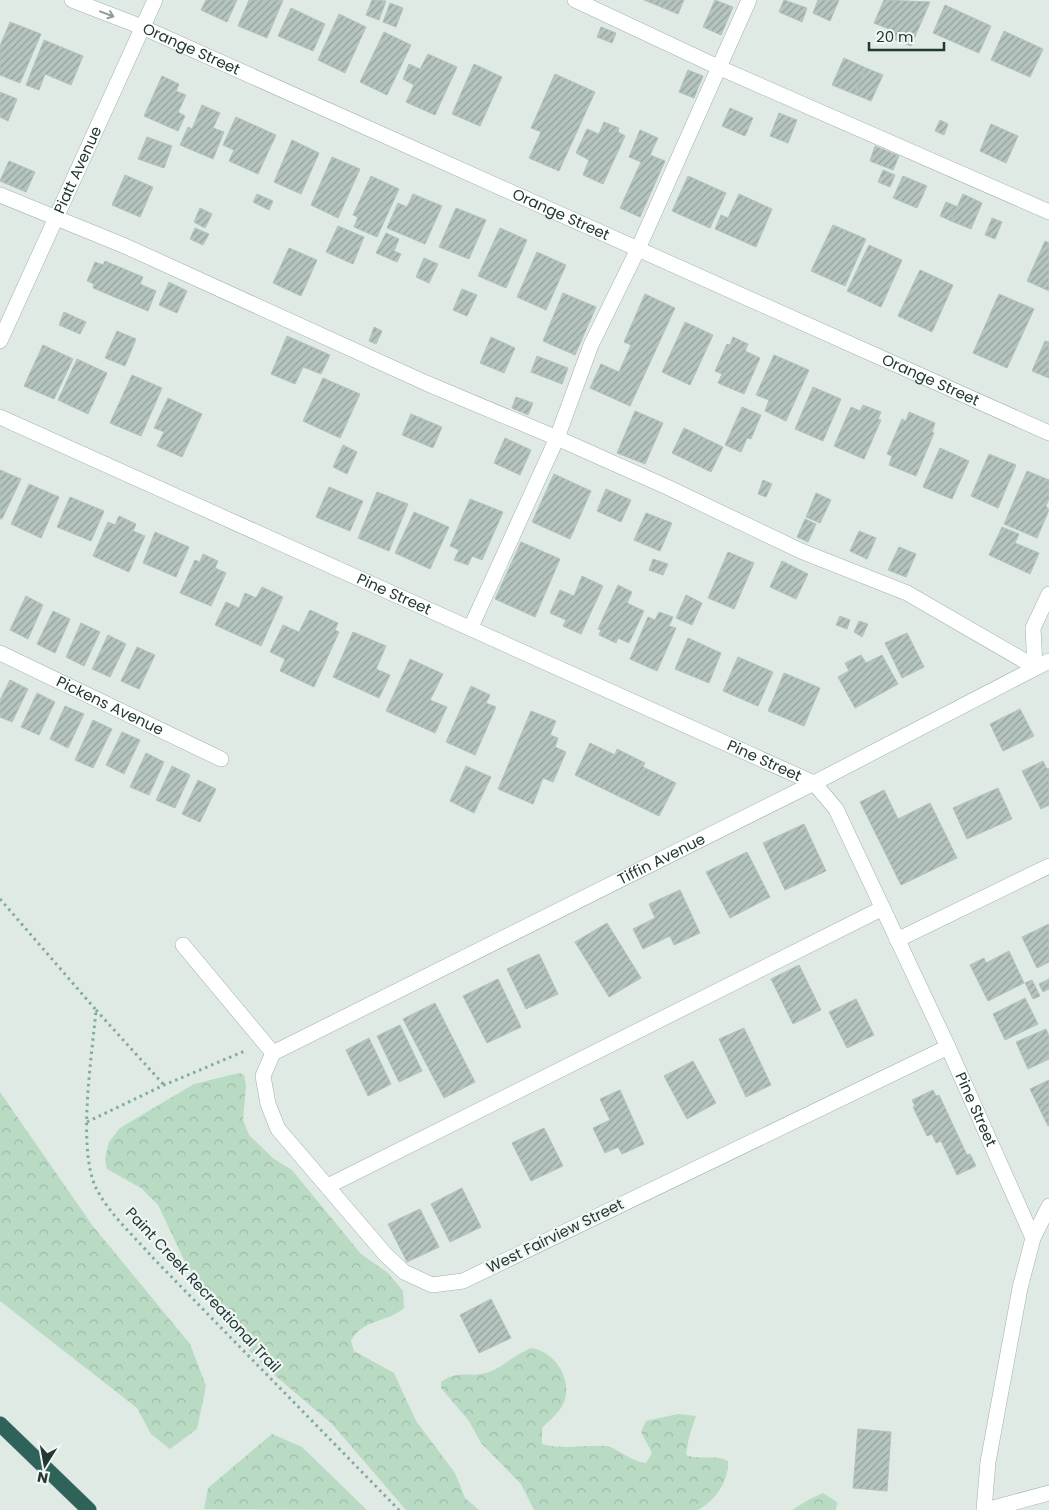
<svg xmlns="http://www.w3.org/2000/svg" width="1049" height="1510" viewBox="0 0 1049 1510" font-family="Poppins,sans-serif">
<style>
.forest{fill:url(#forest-crowns)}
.building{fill:url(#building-hatch);stroke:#b2c3bc}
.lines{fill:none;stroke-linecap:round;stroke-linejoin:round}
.lane-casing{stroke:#a2b1ac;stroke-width:16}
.street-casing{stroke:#a2b1ac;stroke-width:16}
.highway-casing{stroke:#c1c7c6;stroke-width:16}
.path{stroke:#81ab9f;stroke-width:3;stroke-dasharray:2.5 4;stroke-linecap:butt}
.lane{stroke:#fff;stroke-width:15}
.street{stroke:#fff;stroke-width:15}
.highway{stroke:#2f635a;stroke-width:15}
.oneway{stroke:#909c99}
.labels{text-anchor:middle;stroke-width:4.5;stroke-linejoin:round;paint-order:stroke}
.street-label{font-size:15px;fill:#213833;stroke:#eff6f3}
</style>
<defs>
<pattern id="forest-crowns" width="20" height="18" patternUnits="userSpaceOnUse" patternTransform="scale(1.25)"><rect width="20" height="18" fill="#b9dac3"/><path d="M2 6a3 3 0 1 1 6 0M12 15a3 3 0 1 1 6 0" fill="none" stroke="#9fbca8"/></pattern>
<pattern id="building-hatch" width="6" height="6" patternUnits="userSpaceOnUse" patternTransform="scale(1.25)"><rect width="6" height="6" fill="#b5c4be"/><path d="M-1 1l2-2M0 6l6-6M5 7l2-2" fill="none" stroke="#93a09b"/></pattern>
</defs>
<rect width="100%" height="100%" fill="#dfeae5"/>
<!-- forest -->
<path class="forest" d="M239,1073L244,1075L246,1085L243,1120L249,1135L274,1159L292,1170L361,1254L388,1273L403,1291L404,1308C387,1323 362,1319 351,1341L354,1351L394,1373L416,1421L455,1473L465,1498L479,1510H406L332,1424L265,1367L221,1320L196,1285L158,1205L141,1188L107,1169L105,1159L109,1142L120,1128L194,1084Z
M0,1092L92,1225L190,1344L206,1386L197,1429L170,1449L151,1434L137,1408L0,1301Z
M531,1348C557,1352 576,1384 561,1408C556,1415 548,1422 542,1428V1444C564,1450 584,1445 606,1446C616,1447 629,1461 646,1463L652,1453L641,1432L646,1421L678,1414L696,1416L689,1437L686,1455C701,1461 714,1453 728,1461C729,1481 715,1501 698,1510H534L521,1484L481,1443L469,1421L441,1388V1382C459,1369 468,1378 486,1373C501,1369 515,1354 531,1348Z
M272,1434L302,1447L367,1510L204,1509L208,1488Z
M823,1493L837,1502L836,1510H792L808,1500Z"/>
<!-- building -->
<path class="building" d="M206,0H237L227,22L201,10Z
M249,0H283L267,38L238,26Z
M372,0L386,1L379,20L366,15Z
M644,0H684L678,14Z
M715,0L733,7L721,35L703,27Z
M784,0L807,8L802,22L779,12Z
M818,0H839L830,21L813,13Z
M884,0L930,2L911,46L886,36L889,29L874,23Z
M390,3L403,8L396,27L383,22Z
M945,5L991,26L979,53L933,33Z
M291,8L325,24L313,51L278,36Z
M339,14L366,27L345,73L318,60Z
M10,22L41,34L20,83L0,75V46Z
M601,27L616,33L612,43L597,37Z
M1004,31L1043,49L1030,77L991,60Z
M384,32L411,45L387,95L360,82Z
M44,40L83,56L71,85L45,74L39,90L26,85Z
M428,54L457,67L435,115L406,102L414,85L403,79L409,64L420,69Z
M844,58L866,68L854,94L832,85Z
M474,64L502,77L480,126L452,114Z
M866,68L883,75L871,101L854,94Z
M688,70L703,76L694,98L679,92Z
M555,74L595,92L559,171L529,158L541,132L531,128Z
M162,76L179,84L176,91L186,95L178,112L185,116L178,131L144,116Z
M0,92L17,99L8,121L0,117Z
M202,105L220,113L213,128L224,132L213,159L180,145L188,127L192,129Z
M730,108L753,118L745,136L722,126Z
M779,113L797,120L788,143L770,136Z
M236,117L276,135L258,174L229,161L234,150L223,145Z
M940,120L948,124L944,135L935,131Z
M604,122L619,128L618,132L625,136L603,184L583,175L589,160L576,153L587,129L599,134Z
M991,124L1018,136L1006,163L980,151Z
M640,130L658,138L650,155L665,161L640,217L620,208L641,162L629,157Z
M147,137L172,146L164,168L138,159Z
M292,140L319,153L301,194L274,182Z
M875,146L899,156L893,170L870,161Z
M332,157L360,169L338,218L311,205Z
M9,161L35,172L26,192L0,181Z
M883,170L895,175L890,187L878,182Z
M125,175L153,187L140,217L112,205Z
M371,176L399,189L377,237L354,227L358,217L353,215Z
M688,176L726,193L710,228L672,211Z
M903,176L927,186L917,208L893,198Z
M257,194L273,201L269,210L253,202Z
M413,194L442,206L425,244L387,228L398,203L407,207Z
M739,194L772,209L756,247L715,229L721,215L728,218Z
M963,194L982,203L971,229L951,221Z
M946,202L958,207L951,221L940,216Z
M200,208L212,214L205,228L194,222Z
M456,208L486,220L469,259L439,247Z
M992,218L1002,222L995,239L985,235Z
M833,225L866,239L845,286L811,271Z
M338,226L364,237L353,264L326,252Z
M195,228L209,234L203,245L190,239Z
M500,228L527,240L506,288L478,276Z
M386,233L399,239L394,251L401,254L397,262L376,253Z
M1045,241L1049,243V291L1027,281Z
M869,245L902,260L881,307L847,291Z
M289,248L317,260L301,296L273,283Z
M537,252L566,265L546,310L517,297Z
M424,258L438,264L429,283L416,277Z
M105,261L143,277L140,284L156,291L148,311L93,288L94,284L87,281L95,262L103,265Z
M920,270L953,285L932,332L898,316Z
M169,282L187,291L177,313L159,305Z
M462,289L477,295L467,316L453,310Z
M563,293L596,307L575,355L543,341Z
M645,294L675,308L630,406L590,388L601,364L619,372L631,345L624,342Z
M999,294L1034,309L1007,368L973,353Z
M64,312L86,322L80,334L59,325Z
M685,322L713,335L690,385L662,372Z
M374,327L382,331L376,344L369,341Z
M117,331L136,339L125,366L105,358Z
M287,336L330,355L321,374L303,367L295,384L271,374Z
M491,337L515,348L504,373L480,363Z
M733,337L748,344L745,351L760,358L744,394L718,383L722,374L715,371L727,344L730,345Z
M1045,341L1049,342V378L1032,371Z
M43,345L73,359L54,399L24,386Z
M774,355L809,370L786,421L765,411L769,400L756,395Z
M537,356L568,368L562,384L531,372Z
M77,359L107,373L88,414L58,400Z
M132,375L162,388L141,436L110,423Z
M323,378L360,394L340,438L303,421Z
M813,387L841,399L823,441L795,429Z
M516,397L533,403L528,415L512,408Z
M168,398L202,414L182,457L157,446L164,432L154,428Z
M863,405L881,412L878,419L881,420L864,459L834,446L851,407L860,411Z
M742,407L761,415L751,439L747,438L741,452L725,445Z
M635,411L663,423L645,464L617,453Z
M909,412L935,423L932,432L934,433L916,476L889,465L892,456L887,454L902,419L906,421Z
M411,414L423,419L414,440L402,435Z
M423,419L442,427L433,448L414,440Z
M684,428L723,447L711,472L672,453Z
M505,438L531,450L520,475L494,463Z
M343,445L357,452L347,474L333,467Z
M940,448L969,461L952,499L923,487Z
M989,454L1016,465L998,508L971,496Z
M0,470L21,479L2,519H0Z
M1027,471L1049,480V499L1046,506L1049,510L1037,538L1004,524Z
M554,474L591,491L570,539L532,522Z
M763,480L772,484L766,497L758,494Z
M29,484L59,497L41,538L11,524Z
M329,487L363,501L350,531L316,517Z
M606,489L631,500L621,522L597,511Z
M377,492L408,504L389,551L358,538Z
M816,493L831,500L820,523L806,517Z
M70,497L104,511L91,541L57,527Z
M470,499L503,512L482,560L472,556L468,565L454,560L459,550L450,546Z
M414,512L449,527L430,569L395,553Z
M646,513L672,523L660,551L634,540Z
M119,516L136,524L133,531L145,536L129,572L93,556L108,522L115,525Z
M805,519L816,524L808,542L797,537Z
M1002,527L1019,534L1015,543L1039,553L1030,574L989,555Z
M859,531L876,538L867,559L850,551Z
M155,532L189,547L176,577L143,563Z
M521,542L560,559L535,617L495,599Z
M899,547L916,554L906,577L888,570Z
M728,552L754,563L734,609L708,598Z
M203,554L218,561L215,568L226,573L211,606L180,593L195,560L200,562Z
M653,559L668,564L663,575L649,570Z
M782,561L808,574L796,599L770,587Z
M582,576L603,586L581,634L563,626L566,620L550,613L560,590L574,596Z
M618,585L632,592L627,603L644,611L629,643L618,638L616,643L599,635L601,630L598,629Z
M262,587L283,597L261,646L215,625L226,602L239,608L245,593L256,598Z
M686,595L702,603L692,625L676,618Z
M26,596L43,605L28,639L10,630Z
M310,610L338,623L335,630L339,632L314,687L280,671L285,659L270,652L283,625L299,632Z
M53,611L70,619L55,653L37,644Z
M659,612L673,617L669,626L676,628L657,671L630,659L648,617L655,620Z
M840,616L850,620L847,629L836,625Z
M859,621L868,624L862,637L854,632Z
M81,623L100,632L84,666L66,657Z
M353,632L386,646L376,669L390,675L379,698L333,677Z
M907,633L924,667L902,678L885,643Z
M108,635L126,644L110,677L92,669Z
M688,638L721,653L709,683L675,669Z
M137,647L155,655L139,689L121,681Z
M861,655L866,663L882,655L898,684L855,708L838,677L849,671L845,663Z
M738,657L773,672L758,706L723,691Z
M410,659L443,674L430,700L447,707L435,733L386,711Z
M784,673L820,688L804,726L768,711Z
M10,680L28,689L12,722L0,717V700Z
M471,686L490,695L486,703L496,707L475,755L446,742Z
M37,693L55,702L39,735L21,727Z
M65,706L84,714L68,748L50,739Z
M1020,709L1034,736L1003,751L990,724Z
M531,711L556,721L550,735L558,738L555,747L566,752L553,782L543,778L533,804L498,789Z
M93,720L112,729L93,768L75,760Z
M122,732L140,740L124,774L106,765Z
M590,743L615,755L617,749L645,763L643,767L676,783L659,816L575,775Z
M146,753L164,762L149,795L130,787Z
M1043,761L1047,769L1049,768V805L1041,809L1022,771Z
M172,766L190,775L175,808L156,800Z
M466,766L491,777L474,813L450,801Z
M198,780L216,789L200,822L182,814Z
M998,788L1012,819L967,839L953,808Z
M884,790L898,819L930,803L957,858L901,885L860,802Z
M804,824L826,871L785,890L763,843Z
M747,852L770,897L730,918L706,872Z
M680,890L700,933L674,945L670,936L643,949L633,929L655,918L649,904Z
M607,923L641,978L609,997L575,942Z
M1049,924V962L1037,968L1022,937Z
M1009,951L1024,983L988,1001L970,965L984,958L986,963Z
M539,954L558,994L526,1009L507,969Z
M799,965L821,1010L793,1024L771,979Z
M498,979L521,1027L487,1043L463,996Z
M1049,979V989L1043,992L1039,984Z
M1032,980L1040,996L1033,999L1025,983Z
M1025,998L1038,1024L1005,1040L993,1014Z
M856,999L874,1035L847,1048L829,1012Z
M435,1003L475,1082L444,1098L403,1019Z
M400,1025L422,1071L399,1082L377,1036Z
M744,1028L771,1085L746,1097L719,1039Z
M1046,1029L1049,1036V1059L1028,1069L1016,1042Z
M369,1038L391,1084L368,1096L346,1050Z
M693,1061L716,1103L687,1119L664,1076Z
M1049,1080V1125L1048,1126L1030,1089Z
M620,1090L644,1144L622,1154L618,1147L605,1153L593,1128L610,1120L600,1099Z
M933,1090L936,1096L939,1095L967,1155L970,1154L976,1166L957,1175L941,1141L936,1143L932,1134L927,1136L913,1107L915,1106L912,1100Z
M544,1128L563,1166L531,1181L512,1143Z
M462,1188L481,1227L450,1242L431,1204Z
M420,1209L439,1247L407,1262L388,1224Z
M491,1299L511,1338L479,1353L460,1315Z
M858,1429L891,1432L887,1491L853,1488Z"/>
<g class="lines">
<!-- lane casing -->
<g class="lane-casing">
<path id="lane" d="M575,0L720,68L1049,212
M0,195L125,246L426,383L557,438L667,487L801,551L907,593L1035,667
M471,627L557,438L591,345L638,249L749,0
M183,945L273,1053
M328,1186L883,908"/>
</g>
<!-- street casing -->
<g class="street-casing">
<g id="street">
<path id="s1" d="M72,0L142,27L1049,433"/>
<path id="s2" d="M0,341L155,0"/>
<path id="s3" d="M0,417L814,783L836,809L948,1047L1033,1238L1020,1288L988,1462L984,1510"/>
<path id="s4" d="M0,653L221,759"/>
<path d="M1035,667L1033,628L1049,594"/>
<path d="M897,940L1049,866"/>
<path id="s5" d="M948,1047L463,1281L432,1285L404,1272L385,1254L278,1129L268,1104L263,1076L273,1053L814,783L1049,661"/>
<path d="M1033,1238L1049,1206"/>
<path d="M986,1510L1049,1493"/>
</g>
</g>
<!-- highway casing -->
<g class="highway-casing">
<path id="highway" d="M0,1424L89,1510"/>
</g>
<!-- path -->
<path class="path" d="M0,899L96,1010C92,1056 77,1148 96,1188C109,1214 135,1237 154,1259L399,1510
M96,1010L164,1085
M87,1122L164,1085L245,1051"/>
<!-- lane -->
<use href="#lane" class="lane"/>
<!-- street -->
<use href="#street" class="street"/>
<!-- highway -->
<use href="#highway" class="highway"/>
</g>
<!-- one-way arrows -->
<defs><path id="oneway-shaft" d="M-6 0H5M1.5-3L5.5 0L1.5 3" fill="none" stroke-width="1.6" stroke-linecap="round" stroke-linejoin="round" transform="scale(1.25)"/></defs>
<use class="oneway" href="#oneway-shaft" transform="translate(107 14) rotate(21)"/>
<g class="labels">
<!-- street labels -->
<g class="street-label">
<text dy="5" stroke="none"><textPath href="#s1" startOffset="129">Orange Street</textPath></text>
<text dy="5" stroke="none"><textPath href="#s2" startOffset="188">Piatt Avenue</textPath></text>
<text dy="5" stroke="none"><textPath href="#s1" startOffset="534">Orange Street</textPath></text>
<text dy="5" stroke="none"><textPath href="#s1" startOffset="939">Orange Street</textPath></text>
<text dy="5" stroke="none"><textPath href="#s3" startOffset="432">Pine Street</textPath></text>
<text dy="5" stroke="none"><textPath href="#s4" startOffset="122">Pickens Avenue</textPath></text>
<text dy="5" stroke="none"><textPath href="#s3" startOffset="838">Pine Street</textPath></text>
<text dy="5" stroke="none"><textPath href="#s5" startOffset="1306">Tiffin Avenue</textPath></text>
<text dy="5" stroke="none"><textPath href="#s3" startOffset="1258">Pine Street</textPath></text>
<text transform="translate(555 1236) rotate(-26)" y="5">West Fairview Street</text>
<text transform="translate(203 1290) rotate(47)" y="5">Paint Creek Recreational Trail</text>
</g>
</g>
<!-- north arrow -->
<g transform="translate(45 1465) rotate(191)" stroke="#eff6f3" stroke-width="4" paint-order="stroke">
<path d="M0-4L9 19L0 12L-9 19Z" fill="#213833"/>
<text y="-8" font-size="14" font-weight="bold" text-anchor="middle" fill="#213833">N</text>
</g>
<!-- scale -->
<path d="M869 42v8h75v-8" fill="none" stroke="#213833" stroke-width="2.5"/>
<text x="876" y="42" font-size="15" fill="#213833" stroke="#eff6f3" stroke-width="4" paint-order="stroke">20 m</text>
</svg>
